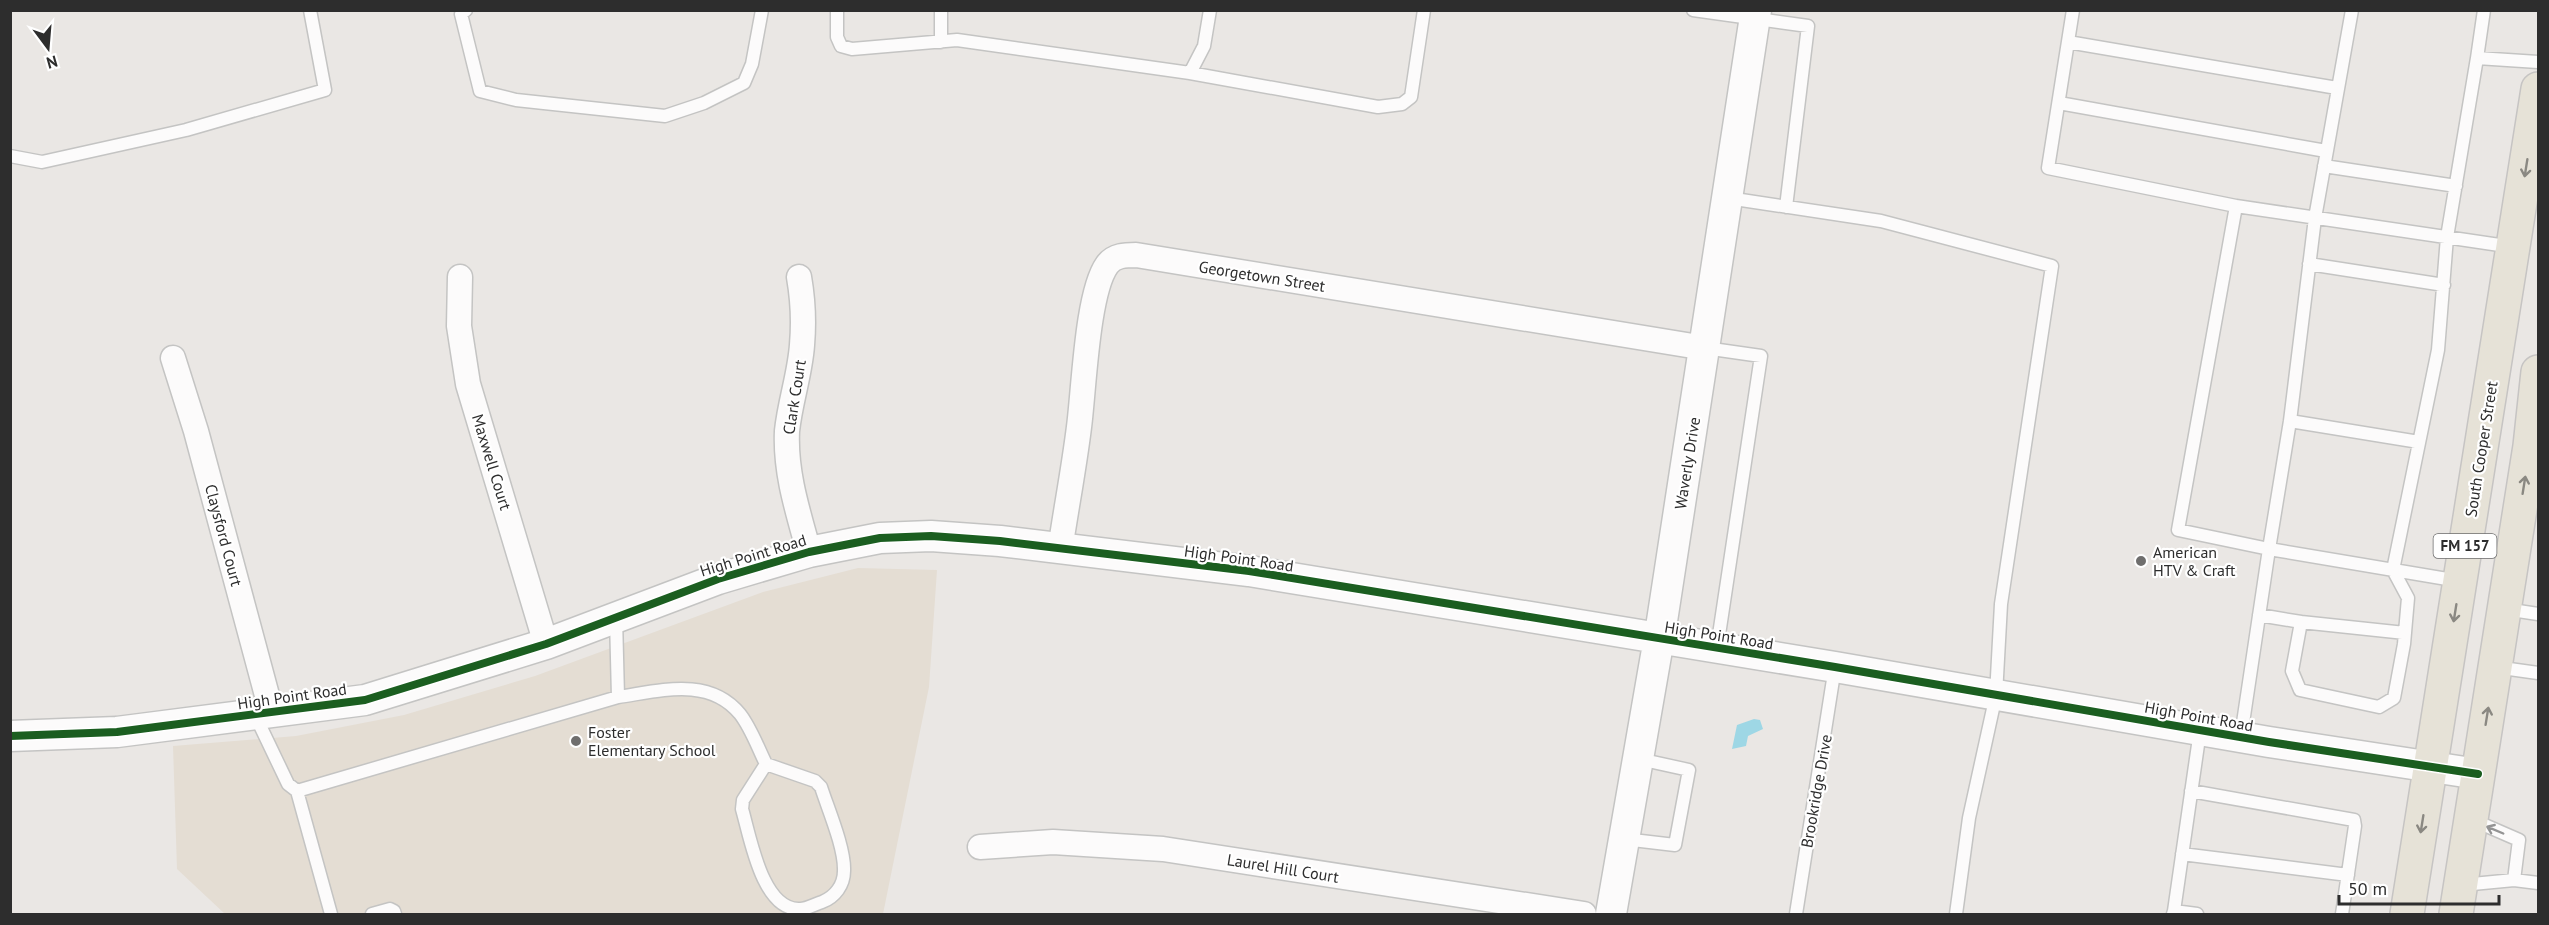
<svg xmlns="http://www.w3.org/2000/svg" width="2549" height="925" viewBox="0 0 2549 925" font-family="'PT Sans',sans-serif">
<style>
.education{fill:#e4ddd3}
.water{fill:#9ed7e5}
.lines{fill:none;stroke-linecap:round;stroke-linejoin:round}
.service-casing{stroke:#c4c4c3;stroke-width:15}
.minor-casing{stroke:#c4c4c3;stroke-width:27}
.tertiary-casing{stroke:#c4c4c3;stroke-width:33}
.primary-casing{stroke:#c6c4c3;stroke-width:36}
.service{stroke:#fcfbfb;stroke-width:12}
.minor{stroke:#fcfbfb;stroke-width:24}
.tertiary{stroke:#fcfbfb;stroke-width:30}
.primary{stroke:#e6e2d7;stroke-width:33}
.cycleway-casing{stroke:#fff;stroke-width:11}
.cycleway{stroke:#1b5e20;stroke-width:8}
.oneway{stroke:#8a8882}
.oneway2{stroke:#949494}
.poi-dot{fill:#6f6e6d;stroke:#fff;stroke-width:2}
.labels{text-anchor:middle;stroke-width:4.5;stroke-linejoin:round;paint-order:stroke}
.shield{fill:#fff;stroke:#6c6c6c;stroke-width:1.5}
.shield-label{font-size:15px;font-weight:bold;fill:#2d2d2d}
.street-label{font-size:16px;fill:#2d2d2d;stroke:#fff}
.poi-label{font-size:16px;fill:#2d2d2d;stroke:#fff;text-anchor:start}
</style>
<rect width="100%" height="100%" fill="#eae7e4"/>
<!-- education -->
<path class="education" d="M858,568L937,570L929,687L883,914H225L177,869L173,746L296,736L404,715L535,676L763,592Z"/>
<!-- water -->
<path class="water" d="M1754,719L1760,720L1763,729L1748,736L1746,746L1732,749L1737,725Z"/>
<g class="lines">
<!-- service casing -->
<g class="service-casing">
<path id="service" d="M466,10L461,14L480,91L516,100L665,116L704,103L744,83L752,64L762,10
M837,10V37L841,46L852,49L957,40L1190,73L1378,107L1402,104L1411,97L1424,10
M941,10V42
M1693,10L1808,26L1786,207
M2073,10L2048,168L2236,206
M2352,10L2315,218L2290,421L2269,549L2178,530L2236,206C2328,220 2420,234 2513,247
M2068,42L2337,88
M2477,58L2484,10
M1190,73L1204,46L1210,10
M2059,103L2326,151
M10,156L42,162L186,130L325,90L310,10
M2324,166L2456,186
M1728,198L1881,221L2052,266L2001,604L1996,695L1969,818L1956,914
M2309,264L2444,285
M1705,348L1761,356L1717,648
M2290,421L2419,442
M2505,609L2538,614
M2259,615L2301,622L2292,671L2300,690L2379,707L2394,698L2404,644L2408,598L2393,570L2438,350L2447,237L2477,58L2538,62
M616,618L618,697C660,691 709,676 740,714C751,728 758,748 766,764L743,800L742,809C750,836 762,911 800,909C807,909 815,904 822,902C835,897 844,885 844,871C845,848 828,809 821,787L815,781L766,764
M2301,622L2405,633
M2495,667L2538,673
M255,715L288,784L297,791L618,697
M2241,736L2269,549L2459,581
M297,791L331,914
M2191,791L2354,820L2355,826L2342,914
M2473,820L2519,840L2514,880L2538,883
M1624,839L1675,845L1689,770L1639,759
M2182,854L2348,875
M2462,885L2514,880
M2174,911L2200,731
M372,914L390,909L394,911L395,914
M1796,914L1835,667
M2173,914L2174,911L2197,914"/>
</g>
<!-- minor casing -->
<g class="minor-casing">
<path id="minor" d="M460,277L459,326L468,384L546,644
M799,277C803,300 804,322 802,345C800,374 790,402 787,431C785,473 798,512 809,552
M173,358L196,431L272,714
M1060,550C1066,509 1074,468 1079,427C1084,389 1087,293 1107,265C1114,255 1126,255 1136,255L1705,348
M980,847L1053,842L1163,849L1584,914"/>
</g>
<!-- tertiary casing -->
<g class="tertiary-casing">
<path id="tertiary" d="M10,736L117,732L365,700L546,644L718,579L809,552L880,538L931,536L1000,541L1249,571L1835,667L2269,742L2478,774
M1611,914L1662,621L1756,10"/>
</g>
<!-- primary casing -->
<g class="primary-casing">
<path id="primary" d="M2407,914L2538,89
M2456,914L2530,446L2538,372"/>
</g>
<!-- service -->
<use href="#service" class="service"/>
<!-- minor -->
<use href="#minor" class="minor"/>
<!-- tertiary -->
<use href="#tertiary" class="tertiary"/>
<!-- primary -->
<use href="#primary" class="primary"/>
<!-- cycleway casing -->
<g class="cycleway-casing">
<path id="cycleway" d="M10,736L117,732L365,700L546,644L718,579L809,552L880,538L931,536L1000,541L1249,571L1835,667L2269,742L2478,774"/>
</g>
<!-- cycleway -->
<use href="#cycleway" class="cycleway"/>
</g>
<!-- one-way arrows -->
<defs><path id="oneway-shaft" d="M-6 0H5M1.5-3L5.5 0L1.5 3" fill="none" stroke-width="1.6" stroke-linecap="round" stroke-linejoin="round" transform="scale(1.5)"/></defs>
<g class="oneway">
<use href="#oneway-shaft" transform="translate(2526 168) rotate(99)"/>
<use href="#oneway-shaft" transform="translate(2524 485) rotate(-81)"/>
<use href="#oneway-shaft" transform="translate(2455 613) rotate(99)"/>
<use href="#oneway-shaft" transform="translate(2487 716) rotate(-81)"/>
<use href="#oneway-shaft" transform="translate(2422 824) rotate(99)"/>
</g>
<use class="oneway2" href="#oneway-shaft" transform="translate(2495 830) rotate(-157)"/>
<!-- markers -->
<g class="poi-dot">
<circle cx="2141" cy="561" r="6"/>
<circle cx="576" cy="741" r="6"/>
</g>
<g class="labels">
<!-- shield labels -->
<rect class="shield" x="2433.5" y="534" width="63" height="24" rx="4.5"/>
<g class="shield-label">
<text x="2465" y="551">FM 157</text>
</g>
<!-- street labels -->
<g class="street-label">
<text transform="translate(1262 276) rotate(9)" y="6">Georgetown Street</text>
<text transform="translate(794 397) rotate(-81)" y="6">Clark Court</text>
<text transform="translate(2481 449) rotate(-81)" y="6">South Cooper Street</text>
<text transform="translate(492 462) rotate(73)" y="6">Maxwell Court</text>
<text transform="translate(1687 463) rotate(-81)" y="6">Waverly Drive</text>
<text transform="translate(224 535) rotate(75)" y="6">Claysford Court</text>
<text transform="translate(753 555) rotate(-17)" y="6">High Point Road</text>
<text transform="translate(1239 558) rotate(8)" y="6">High Point Road</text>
<text transform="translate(1719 635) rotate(9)" y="6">High Point Road</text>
<text transform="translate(292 696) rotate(-8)" y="6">High Point Road</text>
<text transform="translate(2199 716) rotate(10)" y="6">High Point Road</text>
<text transform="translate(1816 791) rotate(-80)" y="6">Brookridge Drive</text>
<text transform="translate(1283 868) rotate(9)" y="6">Laurel Hill Court</text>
</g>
<!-- poi labels -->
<g class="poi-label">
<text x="2153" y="558">American<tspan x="2153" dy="18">HTV &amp; Craft</tspan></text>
<text x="588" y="738">Foster<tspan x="588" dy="18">Elementary School</tspan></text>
</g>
</g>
<!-- border -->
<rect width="2549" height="925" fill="none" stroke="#2d2d2d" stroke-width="24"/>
<!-- north arrow -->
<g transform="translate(48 48) rotate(164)" stroke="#ffffff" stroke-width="4.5" paint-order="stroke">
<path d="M0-4.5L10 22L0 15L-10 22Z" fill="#2d2d2d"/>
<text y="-9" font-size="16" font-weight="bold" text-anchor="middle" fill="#2d2d2d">N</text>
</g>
<!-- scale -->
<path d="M2339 895v9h160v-9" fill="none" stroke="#2d2d2d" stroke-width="3"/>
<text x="2348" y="895" font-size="18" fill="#2d2d2d" stroke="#ffffff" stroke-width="4.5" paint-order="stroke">50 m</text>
</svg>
